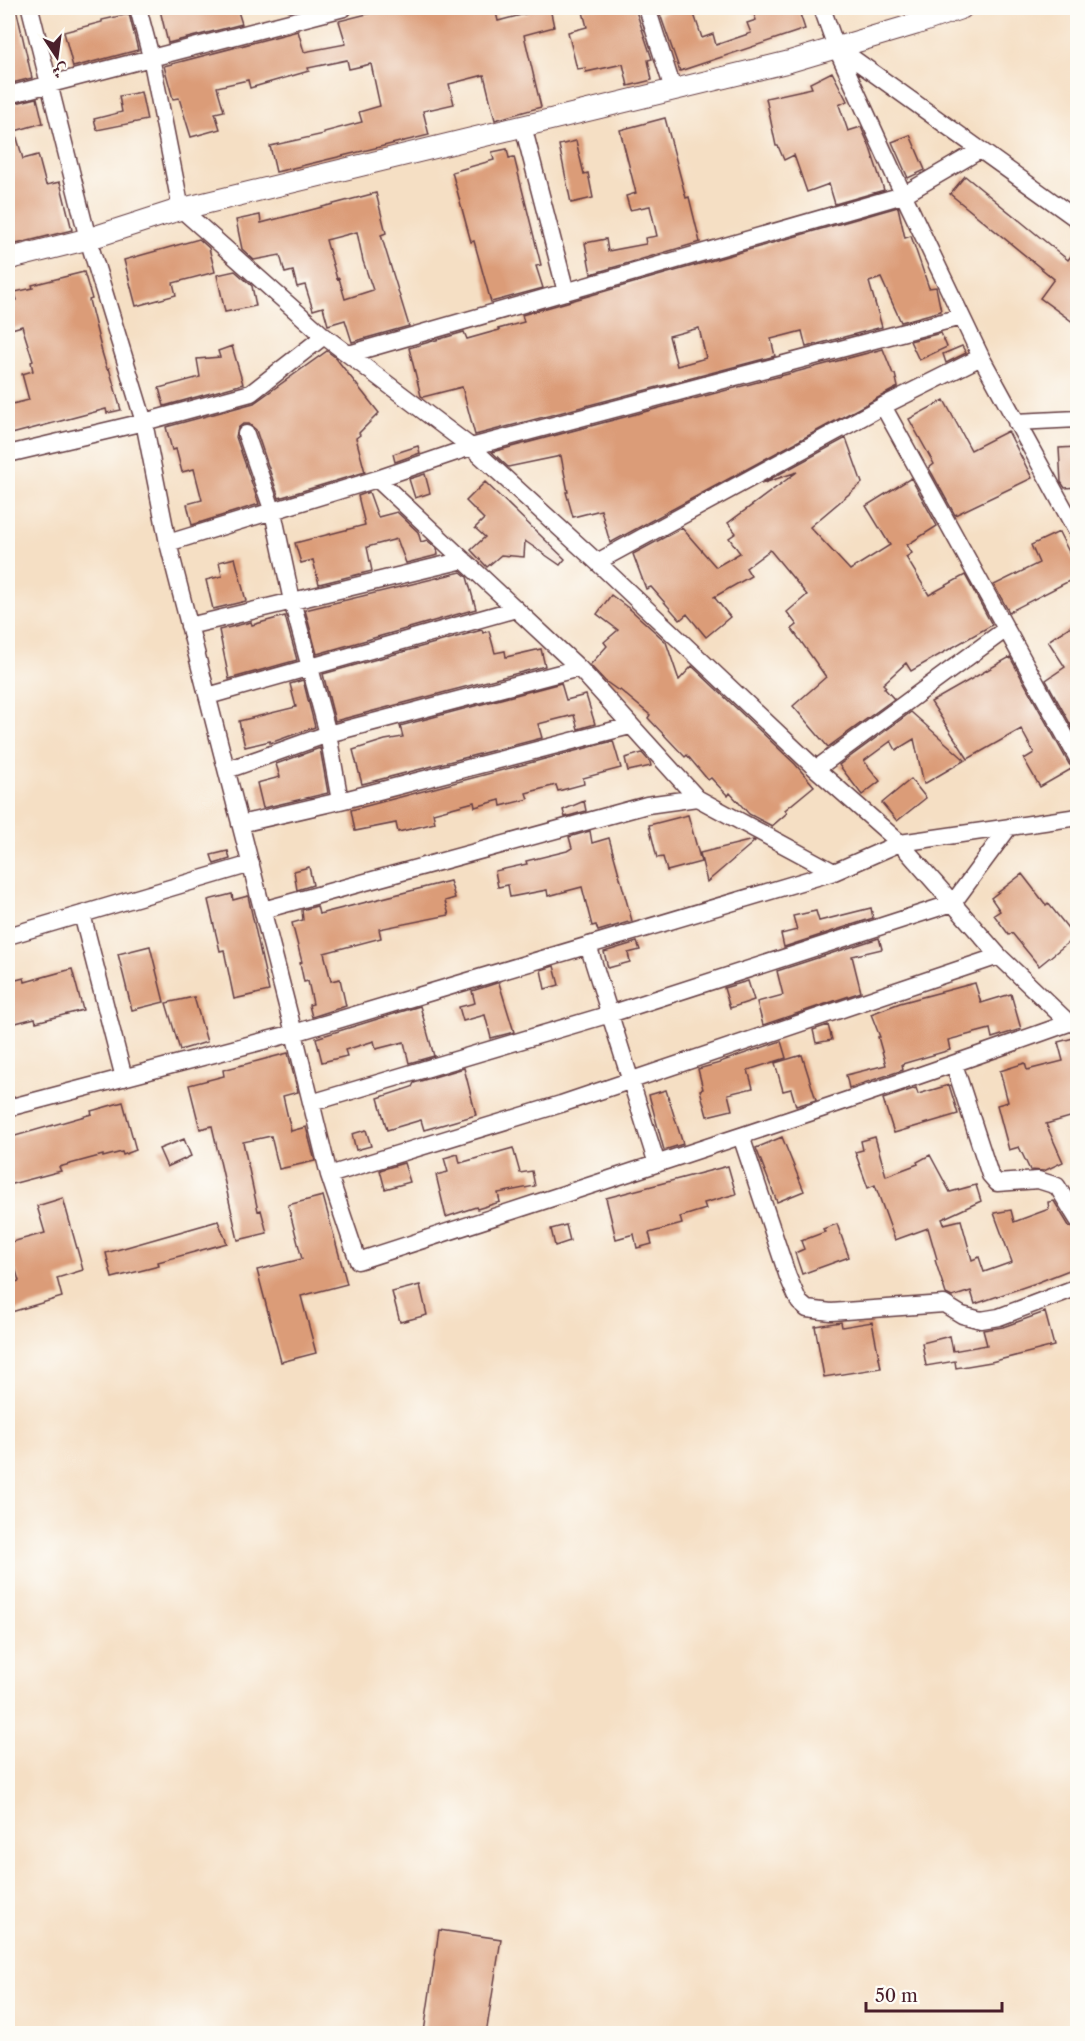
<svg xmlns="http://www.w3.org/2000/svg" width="1085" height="2041" viewBox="0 0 1085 2041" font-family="'Libre Caslon Text',Amiri,serif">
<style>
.building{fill:#db9c78;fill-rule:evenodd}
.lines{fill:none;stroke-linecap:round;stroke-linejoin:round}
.minor-casing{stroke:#643c42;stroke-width:19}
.tertiary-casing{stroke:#643c42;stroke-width:23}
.minor{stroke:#fff;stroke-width:16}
.tertiary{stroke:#fff;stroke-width:21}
</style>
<rect width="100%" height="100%" fill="#fdfcf7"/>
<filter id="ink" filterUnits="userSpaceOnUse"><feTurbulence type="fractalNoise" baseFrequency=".0167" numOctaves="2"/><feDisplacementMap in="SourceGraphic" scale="12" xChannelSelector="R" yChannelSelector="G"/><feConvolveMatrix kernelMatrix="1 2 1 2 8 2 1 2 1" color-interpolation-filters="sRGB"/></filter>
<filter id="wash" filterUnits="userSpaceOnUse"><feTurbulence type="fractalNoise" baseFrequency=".008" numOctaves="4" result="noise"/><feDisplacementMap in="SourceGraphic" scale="24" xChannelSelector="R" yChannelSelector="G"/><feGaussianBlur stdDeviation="1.35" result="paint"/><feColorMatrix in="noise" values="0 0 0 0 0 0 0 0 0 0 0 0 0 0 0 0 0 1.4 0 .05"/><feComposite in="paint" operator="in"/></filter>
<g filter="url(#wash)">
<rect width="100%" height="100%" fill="#f5dfc4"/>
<g id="blocks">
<!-- building -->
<path class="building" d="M8,8H16L32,78L8,84Z
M169,8H237L242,24L168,43L160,10Z
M391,8H495L498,21L529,13L528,8H550L554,27L524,35L541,107L495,120L484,75L449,84L454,104L423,111L429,135L276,172L270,146L324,134V132L362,122L359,112L380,106L371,64L349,69L347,60L308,68L309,71L250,88L248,80L217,87L224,111L215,113L220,129L191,137L179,98L173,99L164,66L298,31L304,52L346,44L339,21Z
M582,8H635L652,59L648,60L652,80L628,86L623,64L586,72L585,68L577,69L568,32L587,27Z
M680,8H692L702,38L713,34L716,45L751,33L747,23L756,20L752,8H798L805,29L680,71L660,14Z
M129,14L138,50L73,67L64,32L102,22V20Z
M832,72L847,101L839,105L848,131L861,127L869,145L884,190L835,204L829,184L807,192L794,155L784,160L778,146H776L766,98L812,88L810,83Z
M141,92L147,120L97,130L94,119L122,112L119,96Z
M37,98L43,123L15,131L23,159L38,155L46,185L60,182L72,230L8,246V105Z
M665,118L686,198L689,197L700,242L591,274L585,243L606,239L608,251L646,244L645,238L657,236L650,206L630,210L626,196L636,193L620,130Z
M910,135L925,170L908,178L892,142Z
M576,141L584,174L588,173L593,198L571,203L559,145Z
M507,149L509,158L514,157L541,265L536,266L543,288L491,302L474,241L471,242L452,172L494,160L492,152Z
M965,176L1068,260L1077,248V325L1040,298L1054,279L950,194Z
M376,193L386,233L381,235L409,326L352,342L345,320L328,325L323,307L313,310L305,285L297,287L293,271L285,273L280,255L254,260L242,249L236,220L260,215L261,223ZM357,232L363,261L373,290L345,299L339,278L337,279L326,240Z
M898,207L905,238L911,236L929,288L936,287L941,311L901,322L881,278L869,282L882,327L806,347L802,331L771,339L775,356L475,435L462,387L423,397L421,396L409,348L464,332L467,339L499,330L498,329L524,322L522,315ZM699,328L706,358L677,366L669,336Z
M199,239L209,248L215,272L173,283L176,295L136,306L124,260Z
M235,271L252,286L256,306L225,312L217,275Z
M84,272L92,299L89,300L102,352L107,369L109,368L121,410L107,413L106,409L8,435V405L29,400L22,374L33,371L31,362L33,361L22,326L8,330V303L17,300L15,292L33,288L32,285Z
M941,333L947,347L919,360L910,341Z
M232,346L243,384L164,406L159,388L200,377L197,359L220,357L218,351Z
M962,346L966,353L946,363L943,354Z
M883,349L893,374H895L898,387L610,543L601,510L573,517L566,492H568L561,456L508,467L492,452Z
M327,351L335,357L379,413L359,433L360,435L356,438L365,472L279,498L256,430L249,424H243L238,428L236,437L259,504L192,525L187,504L202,500L194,469L182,472L176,449L172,450L166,427L254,403Z
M944,400L971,450L1008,431L1032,478L955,515L929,468L934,464L909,419Z
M846,438L862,483L810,527L850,570L890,545L866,506L911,478L937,526L907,545L912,553L906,557L929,595L965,575L992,625L911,671L906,663L883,684L886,687L884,688L894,699L828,747L793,706L826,677L792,629L797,625L787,612L807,595L770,550L746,568L751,576L714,597L730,617L706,637L687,614L680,620L651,587L646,589L633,554L682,528L716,567L740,553L729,538L736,533L728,523L797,472L761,484Z
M418,446L420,453L395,462L393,454Z
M1077,447V487L1065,488L1061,482L1059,448Z
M425,474L430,493L415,498L409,479Z
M485,482L565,559L560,565L525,541L524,557L501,555L487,567L471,550L485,537L475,528L484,519L466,501Z
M369,492L378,517L397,512L418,532L421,542L427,540L437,549L438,555L406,563L397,539L367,547L372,571L319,584L313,560L301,563L295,543L365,525L358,496Z
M1059,532L1077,568V577L1009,612L994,585L1039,563L1031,545Z
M235,558L246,601L213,609L206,580L222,576L219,562Z
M461,572L467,577L476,609L317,654L305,610Z
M611,595L631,610L666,642L679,680L692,666L795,764L814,786L785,810L787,813L772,826L749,814L730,793L728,796L711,778L708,780L687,755L685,757L648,718L650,715L620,690L619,691L605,681L590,665L607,646L604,642L618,630L597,614Z
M285,616L297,660L229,679L219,630L251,622L252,625Z
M1077,622V736L1046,680L1065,667L1048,641Z
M482,630L483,633L489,631L495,653L505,651L506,657L541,649L545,666L335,721L323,674Z
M1010,657L1069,764L1073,768L1040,787L1024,759L1034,753L1021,729L968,759L931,702Z
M303,680L315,727L270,743V741L245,747L239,721L296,707L290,684Z
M561,683L566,700L586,695L595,724L578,729L574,715L538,724L542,738L362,784L353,750L385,740L403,737L400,726Z
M911,712L965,760L924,784L914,739L896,750L891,741L864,761L880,781L862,795L839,765Z
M613,741L621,768L583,778L584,784L558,791L556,785L526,793L528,799L501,806L500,800L475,807L474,802L433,813L435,823L398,832L396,823L355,831L351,810Z
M320,748L328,793L263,808L257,783L280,777L276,764Z
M642,753L650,762L651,766L628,771L625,758Z
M911,779L926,798L897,821L882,803Z
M584,801L586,811L565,817L563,810Z
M688,815L701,862L667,871L663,857L657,858L649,825Z
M590,831L592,843L609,838L632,921L598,931L596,925L592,926L582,887L548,896L547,890L510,897L508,885L498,887L495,871L527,864L526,861L567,851L572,848L569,837Z
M753,840L755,841L707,882L700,853Z
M228,851L230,859L214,864L211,855Z
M309,867L313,885L297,890L294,871Z
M1022,874L1046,905L1048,903L1075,937L1039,966L1012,933L1009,935L994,915L1000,911L991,898Z
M450,881L455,898L445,901L449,915L379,929L381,938L324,953L331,981L340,979L346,1006L312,1017L309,1005L313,1004L308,981L304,982L300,963L302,962L292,923L303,920L302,910L317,906L319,914Z
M232,894L233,900L248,896L269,991L234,999L224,950L220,951L208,900Z
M871,908L873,918L784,947L781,934L797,930L793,916L816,911L819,921Z
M879,938L882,949L852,956L861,992L763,1025L757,1002L783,995L777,971Z
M637,942L640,950L628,953L630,962L608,968L604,952Z
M150,946L164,1002L132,1010L118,954Z
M554,966L559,985L545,989L541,970Z
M72,969L83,1010L36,1022L35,1018L8,1025V982L24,978L25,982Z
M748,981L754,1000L730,1008L724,988Z
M497,983H499L514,1032L491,1038L485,1015L463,1021L459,1007L475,1003L472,991Z
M975,983L981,1003L1011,994L1021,1029L992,1038L990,1029L948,1040L950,1050L902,1064L903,1070L849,1088L846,1075L886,1065L878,1037H880L871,1014L900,1003Z
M194,997L207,1042L180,1050L166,1003Z
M420,1006L434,1056L409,1063L404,1042L376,1049L374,1041L345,1050L347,1056L322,1062L316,1038Z
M828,1025L832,1040L816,1043L813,1030Z
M1077,1037V1115L1046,1124L1063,1162L1044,1171L1030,1170L1019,1147L1009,1150L997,1105L1008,1102L1000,1071L1025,1063L1027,1070L1063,1061L1058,1042Z
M781,1041L786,1058L748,1070L753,1088L728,1094L732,1110L707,1116L700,1090L703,1089L698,1069L720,1063V1062Z
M288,1053L298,1092L283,1096L291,1131L306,1127L315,1161L279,1169L271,1136L243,1142L258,1211L261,1210L267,1233L238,1240L212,1126L200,1129L189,1085L224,1076L223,1070Z
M802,1055L816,1100L796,1106L791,1089L783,1091L775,1063Z
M464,1068L476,1115L424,1130L421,1120L387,1130L378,1098L412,1087L414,1083Z
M949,1085L958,1114L894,1133L883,1099L916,1088L918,1094Z
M666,1090L683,1144L664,1150L649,1095Z
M123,1102L136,1150L123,1155L122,1152L103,1157V1155L59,1167L61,1171L8,1185V1138L92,1114L91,1111Z
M366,1130L371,1146L356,1150L352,1134Z
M782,1137L804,1191L777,1202L756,1148Z
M875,1137L886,1176L918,1164L917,1162L930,1155L950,1192L976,1185L981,1201L942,1219L944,1224L961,1220L972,1260L979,1257L984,1272L1012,1262L994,1213L1011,1210L1014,1222L1049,1209L1048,1202L1054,1201L1069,1226L1077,1230V1267L1036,1283L975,1304L971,1291L952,1297L946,1294L935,1260L937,1259L928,1228L895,1240L875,1185L868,1188L855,1152L863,1150L861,1141Z
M184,1139L191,1156L167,1167L159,1149Z
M513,1148L520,1173L532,1171L535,1186L498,1193L500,1202L477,1209L476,1207L446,1217L436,1175L448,1172L444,1158L458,1154L460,1163Z
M404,1163L410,1182L385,1189L380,1170Z
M728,1166L736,1194L704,1203L706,1209L680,1217L682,1224L649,1233L652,1244L637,1248L634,1234L616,1239L606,1198Z
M323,1196L347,1284L301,1296L316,1353L281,1362L257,1270L302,1259L288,1205Z
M63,1198L83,1270L57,1278L62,1297L8,1313V1284L19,1281L8,1243L45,1233L37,1206Z
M218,1221L227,1243L158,1262L159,1266L112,1278L106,1253Z
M837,1224L849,1257L802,1274L795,1253L804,1249L801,1241L825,1232L823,1229Z
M566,1225L570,1241L555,1246L551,1229Z
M420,1285L427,1315L400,1322L392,1292Z
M1045,1312L1054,1346L991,1362L956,1368L955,1361L926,1366L922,1343L950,1336L953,1351L987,1345L983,1330L1003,1327Z
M841,1322L842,1327L872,1322L881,1368L824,1377L815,1326Z
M439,1930L501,1939L486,2034L424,2032Z"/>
</g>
</g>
<g filter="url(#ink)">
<use href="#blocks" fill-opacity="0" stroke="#643c42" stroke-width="1.5"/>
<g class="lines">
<!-- minor casing -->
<g class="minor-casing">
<path id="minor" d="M30,8L88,239L144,422L168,543L294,1033L329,1175L358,1261C596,1184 834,1107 1069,1023
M138,8L151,57L181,209L324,336L471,447L597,562L816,769L900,843L999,956L1069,1023H1077
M647,8L673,89
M822,8L836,47L897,181L981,357L1078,534
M837,47L1078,220
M8,95L344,8
M523,126L566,292
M349,354L903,195L980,150
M883,406L1078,759
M1016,422L1078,419
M246,434L273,512L292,601L328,734L340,801
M8,454L144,422L251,393L324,336
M377,479L579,668L697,798L834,872
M168,543L377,479L471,447L961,317
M597,562L883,406L981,357
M189,626L464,560
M208,696L516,609
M816,769L1006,629
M227,770L328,734L579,668
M240,824L340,801L630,726
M263,910L647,805L697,798
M82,914L124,1078
M8,936L251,864
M588,945L657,1164
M954,1064L990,1175L997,1183L1038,1180L1057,1186L1078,1220
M311,1103L610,1014L953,903L1009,827
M8,1108L294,1033L834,872L900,843L1078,817
M741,1136L788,1277L799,1302L807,1309L831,1312L944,1304L962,1315L981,1320L999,1317L1078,1287
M329,1175L561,1104L999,956"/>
</g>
<!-- tertiary casing -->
<g class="tertiary-casing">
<path id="tertiary" d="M8,259L88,239L181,209L788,62L916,24L962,8"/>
</g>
<!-- minor -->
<use href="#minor" class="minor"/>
<!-- tertiary -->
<use href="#tertiary" class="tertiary"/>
</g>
</g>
<!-- margin -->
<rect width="1085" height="2041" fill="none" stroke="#fdfcf7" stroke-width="30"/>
<!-- north arrow -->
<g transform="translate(57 57) rotate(167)" stroke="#fdfcf7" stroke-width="4.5" paint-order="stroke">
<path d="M0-4.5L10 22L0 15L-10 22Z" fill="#4a1f2b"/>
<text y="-9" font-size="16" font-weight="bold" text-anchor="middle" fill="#4a1f2b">ش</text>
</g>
<!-- scale -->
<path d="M866 2002v9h136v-9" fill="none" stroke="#4a1f2b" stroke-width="3"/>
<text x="875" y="2002" font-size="18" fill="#4a1f2b" stroke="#fdfcf7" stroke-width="4.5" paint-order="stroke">50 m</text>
</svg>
